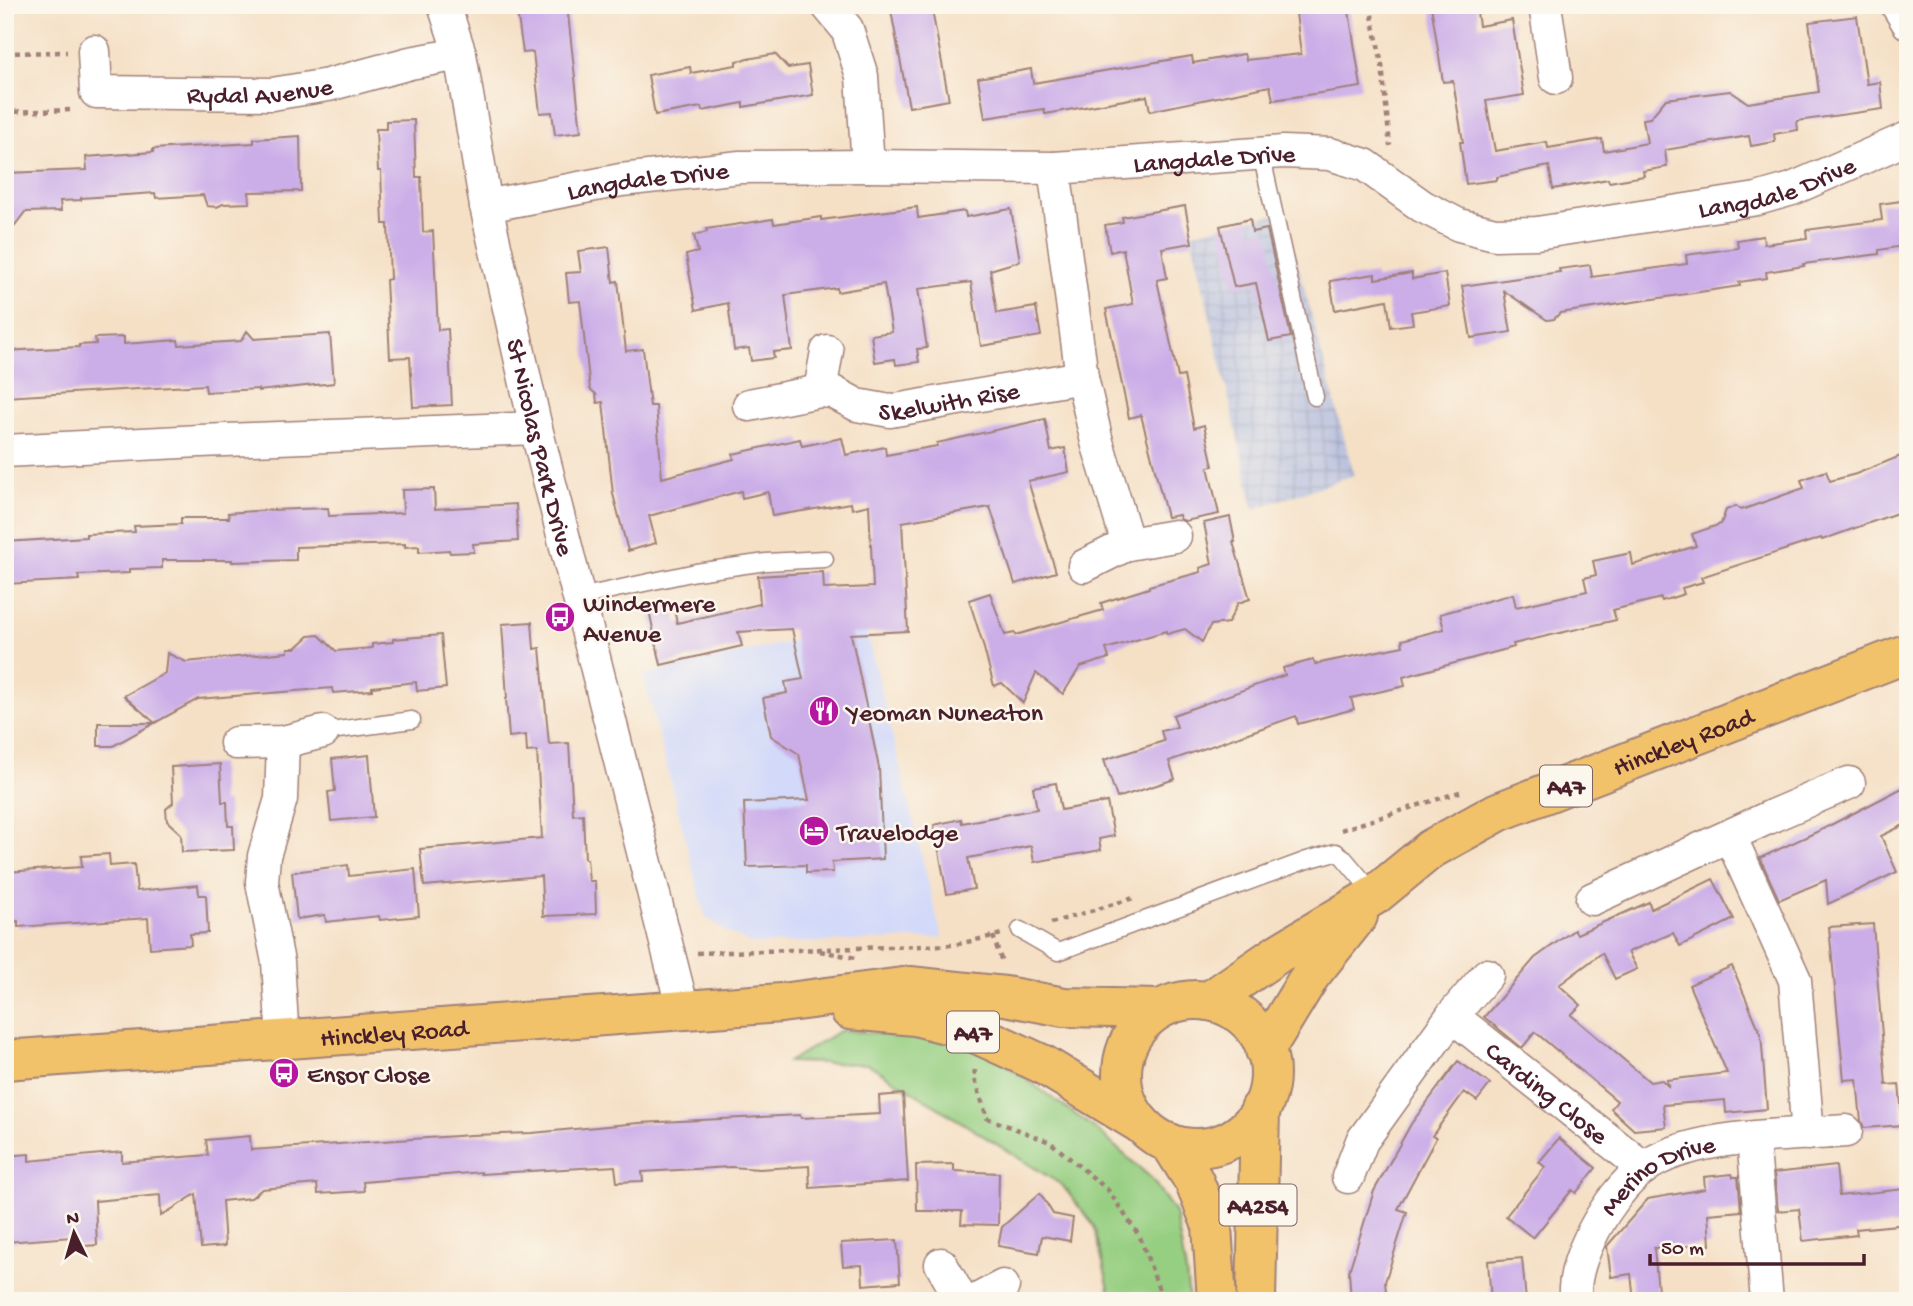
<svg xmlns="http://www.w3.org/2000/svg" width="1913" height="1306" viewBox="0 0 1913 1306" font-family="'Gochi Hand',sans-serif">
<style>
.built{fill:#d2d9f9}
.industrial{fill:url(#industrial-grid)}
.grass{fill:#97cf82;stroke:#707756;stroke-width:2}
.building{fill:#cbade8}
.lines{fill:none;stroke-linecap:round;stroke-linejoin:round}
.lane-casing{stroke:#a08078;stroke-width:19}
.street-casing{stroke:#a08078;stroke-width:35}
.primary-casing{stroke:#a08078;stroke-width:42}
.path{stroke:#a08078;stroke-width:4.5;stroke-dasharray:5 5;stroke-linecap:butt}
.lane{stroke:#fff;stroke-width:16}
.street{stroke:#fff;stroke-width:32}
.primary{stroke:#f2c26a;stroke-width:38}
.labels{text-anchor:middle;stroke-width:5;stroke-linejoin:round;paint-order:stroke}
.shield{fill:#fbf7ec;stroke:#7f6065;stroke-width:2}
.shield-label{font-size:24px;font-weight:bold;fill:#4a1f2b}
.street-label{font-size:26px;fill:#4a1f2b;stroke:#fbf7ec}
.poi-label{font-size:26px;fill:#4a1f2b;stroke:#fbf7ec;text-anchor:start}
</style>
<defs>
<pattern id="industrial-grid" width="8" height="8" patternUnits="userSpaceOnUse" patternTransform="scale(1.75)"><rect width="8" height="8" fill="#bcc3de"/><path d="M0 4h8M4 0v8" fill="none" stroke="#a3a7bf"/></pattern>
</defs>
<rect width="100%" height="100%" fill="#fbf7ec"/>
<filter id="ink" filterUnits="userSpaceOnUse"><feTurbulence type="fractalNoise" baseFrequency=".0143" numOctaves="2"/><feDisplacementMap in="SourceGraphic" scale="14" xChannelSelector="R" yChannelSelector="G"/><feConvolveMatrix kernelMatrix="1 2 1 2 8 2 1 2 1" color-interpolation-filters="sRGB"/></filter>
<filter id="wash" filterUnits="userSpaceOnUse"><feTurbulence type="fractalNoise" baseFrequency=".00686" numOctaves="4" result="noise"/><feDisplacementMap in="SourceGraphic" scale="28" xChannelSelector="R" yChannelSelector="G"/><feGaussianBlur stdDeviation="1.57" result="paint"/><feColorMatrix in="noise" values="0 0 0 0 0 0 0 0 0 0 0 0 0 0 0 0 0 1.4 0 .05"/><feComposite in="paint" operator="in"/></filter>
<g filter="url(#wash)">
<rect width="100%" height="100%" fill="#f5e0c6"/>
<!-- built -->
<path class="built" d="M865,625L942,938L751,944L725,931L705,916L643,675Z"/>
<!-- industrial -->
<path class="industrial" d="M1284,212L1354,475L1254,509L1191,233Z"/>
<!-- grass -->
<path class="grass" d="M841,1030L942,1039L995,1057L1093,1127L1151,1178L1175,1213L1186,1272L1189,1301H1112L1094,1226L1062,1185L868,1064L788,1062Z"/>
<g id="blocks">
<!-- building -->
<path class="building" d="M559,5H567L581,132L555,135L552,112L540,113L533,52L523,53L517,11Z
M890,5H931L949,100L909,107Z
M1295,5H1348L1361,87L1273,100L1270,86L1150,111L1147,96L1045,114L1044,109L985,118L978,78L1031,69L1033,83L1192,56L1193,63L1244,54L1246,60L1301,54Z
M1431,5H1476L1479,26L1512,20L1524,95L1486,101L1495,151L1547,142L1548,148L1602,139L1604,151L1647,143L1643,119L1650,118L1666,99L1730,91L1748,103L1819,92L1809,22L1857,16L1867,84L1880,82L1883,109L1797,121L1798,130L1774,134L1775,142L1751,146L1749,136L1665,150L1667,167L1643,171L1644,176L1609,182L1608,179L1553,189L1549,166L1497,177V180L1466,184L1460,142H1463L1453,81L1443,82Z
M775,54L788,68L808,65L813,95L743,107V103L702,111L701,107L655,115L648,75L690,67L691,73L736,65V61Z
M414,120L416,177H421L423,232L433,231L438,330L448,329L452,405L413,407L410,357L390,358L386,280L390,279L388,224H383L381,171H378L376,129H386V121Z
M300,136L301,191L249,192L250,203L223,204L217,207L207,206L203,195L156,198L155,193L81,198V200L60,201L61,211L25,212L5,238V173L87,170L86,157L153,152V149L254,143V139Z
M1908,200V245L1879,250V254L1803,264L1804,266L1766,272L1767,278L1739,282L1740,286L1560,313L1554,319L1547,320L1504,291L1511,332L1471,338L1462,286L1560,272L1559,269L1590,265L1592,277L1687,264L1686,255L1738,248L1737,240L1763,236L1764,244L1807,238L1806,230L1882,220L1880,204Z
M1185,206L1192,243L1162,248L1167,278L1157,280L1178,377L1184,376L1194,428L1204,425L1213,466L1208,467L1219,514L1185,521L1180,519L1179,515L1167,517L1141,415L1129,418L1106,309L1133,304L1123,249L1110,252L1105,225L1123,222L1122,217Z
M917,207L918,218L965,211L966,217L1011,209L1020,261L990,270L997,313L1036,307L1041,336L981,346L971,282L918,289L927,348L917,349L919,362L896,365L895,359L875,362L871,335L892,332L884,284L837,292V288L785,295L792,350L773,352L774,358L751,361L749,348L734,350L728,303L696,310L686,255L698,252L694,235L707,232L706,229L773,219L774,224L821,217V220Z
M1250,219L1252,232L1267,229L1291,337L1269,341L1256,283L1234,287L1220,226Z
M609,247L613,282L618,281L626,351L643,349L650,406H656L662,478L734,459L733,454L800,439L802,446L842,438L846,455L885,447L886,455L937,446V443L1045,419L1051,451L1065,448L1069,472L1028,481L1056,572L1015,584L990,507L902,522L908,631L851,634L879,768L883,859L832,862L833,872L806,873V865L747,867L744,803L809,800L799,754L771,736L763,698L787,693L785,682L803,679L792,629L738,632L742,646L661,665L648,606L672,601L677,623L760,604L758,576L823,572L824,589L873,587L869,505L852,509L851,503L772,516L768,492L742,498L741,491L649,516L656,543L628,551L613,494L603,402L597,403L596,394L590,389L580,301L569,302L566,273L581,272L578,251Z
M1412,273V279L1445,273L1450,306L1411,312L1413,324L1391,327L1387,300L1335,310L1330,281L1375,274V279Z
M247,331L254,339L330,334L334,383L258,391V389L206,392L205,385L5,397V351L79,347V345L96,344L95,338L124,337V344L178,340L179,345L241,341Z
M1908,453V509L1822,540L1821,538L1701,577L1703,582L1682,588L1684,594L1662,601L1661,598L1613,610L1616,620L1513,644L1514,647L1403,677L1405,686L1351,698L1354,709L1298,724L1296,716L1169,761L1175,779L1117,798L1104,760L1164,741L1161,731L1177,727L1173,715L1285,675L1283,668L1313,660L1315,664L1403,646L1402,640L1444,629L1440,614L1513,594L1516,607L1587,591L1584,578L1596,575L1593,561L1631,553L1633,565L1696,546L1692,534L1721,524L1726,510L1736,506L1741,510L1804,488L1801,480L1826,471L1830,481L1856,474Z
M434,489L435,509L516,504L518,541L473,544L474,552L450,553L449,550L419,552V546L405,547V544L296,547V560L232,562V560H162V568L129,569V573L78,575L79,580L5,584V542L86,537V534L135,532L134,526L181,524V518H229L228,513L268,510L328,508L329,516L403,513L402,490Z
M1230,517L1235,542H1233L1250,599L1238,603L1228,623L1211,625L1202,642L1185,629L1167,634L1166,631L1106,649L1109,658L1080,667L1063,694L1036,673L1023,703L1002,683L994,686L982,641L969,600L990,593L1005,635L1015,633L1016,635L1103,610L1101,603L1149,588V586L1201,572L1200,568L1212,564L1204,523Z
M532,622L534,649L540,648L549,744L569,743L573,815L583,814L585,859H587L589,881H595L596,914L543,916L541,876L424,886L420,849L542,838L537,751L527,752L526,735L509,737L506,698H507L502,624Z
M319,635L336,651L372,648V644L393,642V639L441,635L446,688L417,691L416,682L372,687V690L333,693L332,688L198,699L113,746H98V723H155L124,696L165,673L167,653L186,662L288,652V648H296L309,636Z
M369,755L374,817L331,821L328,792L335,791L332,759Z
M220,764L222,802H227L228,826H233L234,850L182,852L181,834L167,821L166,809L173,803L171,767Z
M1056,783L1061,810L1107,802L1114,836L1099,839L1101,850L1034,862L1031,846L968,858L974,889L947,894L934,825L961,819L962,823L1037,809L1033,787Z
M1908,785V823L1881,836L1897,872L1828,904L1826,880L1779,900L1760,858L1823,829Z
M109,854L110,866L134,864L137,891L198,885L199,895H206L208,933L190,934L191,945L150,948L148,918L18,927V921L5,922V872L82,867L81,856Z
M348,865L349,876L415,869L419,916L380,920L379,916L326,922L325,915L297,919L292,872Z
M1713,879L1734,919L1680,946L1673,933L1628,952L1637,969L1615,979L1602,953L1559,985L1581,1005L1571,1015L1650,1082L1662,1080L1669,1087L1666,1080L1727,1073L1689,985L1732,966L1761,1034L1767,1109L1726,1113L1725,1100L1663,1105L1666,1127L1634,1130L1611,1109L1617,1101L1535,1032L1522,1048L1484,1017L1535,958L1574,930L1577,934L1649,902L1651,909Z
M1873,924L1886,1085L1899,1084L1903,1125L1864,1128L1861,1121L1857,1079L1844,1080L1829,927Z
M1458,1061L1490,1084L1477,1101L1464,1092L1432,1136L1436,1138L1398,1209L1407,1212L1385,1282L1387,1301H1351L1349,1271L1374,1191L1411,1124Z
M903,1094L908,1181L810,1188L809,1166L759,1169L731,1167L642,1172L643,1181L617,1182L615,1166L481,1174V1172L363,1182L364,1191L318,1194L317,1184L262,1189L251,1198L222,1201L225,1246L201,1248L196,1194L161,1216L160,1195L95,1201L97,1245L73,1247L72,1237L6,1242L5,1156L29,1154V1161L122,1152V1162L208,1155L206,1140L250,1136L251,1150L471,1135L532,1133L639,1123L800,1115L801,1118L880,1114L879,1096Z
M1559,1138L1596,1168L1576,1193L1572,1190L1533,1238L1506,1216L1545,1167L1539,1162Z
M954,1164V1171L999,1173L998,1225L961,1224L962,1211H917L916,1165Z
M1836,1166L1839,1196L1905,1189L1908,1224L1856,1229L1857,1235L1803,1241L1799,1209L1778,1211L1774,1173Z
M1732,1174L1733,1177H1738L1741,1211L1708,1214L1710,1245L1654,1248L1659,1301H1634L1631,1274L1611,1277L1607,1246L1648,1199L1705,1189L1704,1177Z
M1040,1193L1053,1214L1073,1218L1070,1241L1042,1236L1039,1253L998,1246L1002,1227Z
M897,1240L900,1282L863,1285L862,1265L843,1266L841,1243Z
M1522,1258L1526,1301H1491L1488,1261Z"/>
</g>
</g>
<g filter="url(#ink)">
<use href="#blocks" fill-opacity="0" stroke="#a08078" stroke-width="2"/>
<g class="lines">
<!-- lane casing -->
<g class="lane-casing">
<path id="lane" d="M1261,153L1315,397
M579,597L696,572L766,562L825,559
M323,732L412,720
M1020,930L1058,952L1307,860L1336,852L1343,857L1375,895"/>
</g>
<!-- street casing -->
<g class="street-casing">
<g id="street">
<path id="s1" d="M444,5L460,54L486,206L536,428L683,1010"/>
<path d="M827,5L847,29L862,76L868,166"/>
<path d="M1545,5L1556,78"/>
<path d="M1897,5L1908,23"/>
<path id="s2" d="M94,51L96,92L272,94L328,85L410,63L460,54"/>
<path d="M1054,168L1082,377L1097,442L1128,544"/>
<path id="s3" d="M486,206L621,180L740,167L868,166L1054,168L1283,152L1330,154L1365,165L1422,206L1459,225L1495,234L1537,233L1757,199L1792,189L1908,138"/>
<path d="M820,391L827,351"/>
<path id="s4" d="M749,405L820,391L833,392L857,405L890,411L1082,377"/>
<path d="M5,451L200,441L536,428"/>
<path d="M1084,566L1128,544L1175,536"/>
<path d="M283,742L281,799L264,856L262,882L278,962L283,1040"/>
<path d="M236,743L283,742L323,732"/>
<path d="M1730,836L1795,980L1808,1134"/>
<path d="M1592,899L1774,815L1849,783"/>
<path id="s5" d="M1452,1016L1644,1168"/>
<path d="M1753,1138L1767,1301"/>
<path d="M1348,1177L1362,1141L1452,1016L1487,975"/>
<path d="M941,1264L962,1301"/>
<path d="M975,1301L1003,1286"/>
<path id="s6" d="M1575,1301C1573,1275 1583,1252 1594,1230C1605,1209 1624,1182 1644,1168C1691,1133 1789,1136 1846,1131"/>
</g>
</g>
<!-- primary casing -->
<g class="primary-casing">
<g id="primary">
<circle cx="1196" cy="1074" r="74"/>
<path id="s7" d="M1209,1001L1279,953L1375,895L1431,849L1498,812L1908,653"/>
<path d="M850,1010L915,1016L968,1030L1042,1064L1141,1124"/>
<path d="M1265,1050L1310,976L1358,916"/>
<path id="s8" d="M5,1060L781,1003L910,986L1005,996L1064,1007L1160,1009"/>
<path d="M1170,1143L1194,1181L1212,1226L1217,1301"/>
<path d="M1256,1301L1260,1109"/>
</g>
</g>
<!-- path -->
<path class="path" d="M1370,5L1382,65L1390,146
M5,53L67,52
M5,112L74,110
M1341,830L1463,791
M1051,923L1137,897
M993,936L1002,962
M820,951L856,958
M697,953L954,945L1002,934
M975,1070L974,1076L987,1118L1050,1142L1108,1190L1140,1237L1163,1301"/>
<!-- lane -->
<use href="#lane" class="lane"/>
<!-- street -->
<use href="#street" class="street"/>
<!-- primary -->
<use href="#primary" class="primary"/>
</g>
</g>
<!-- icons -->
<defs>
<g id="bus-disc" transform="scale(1.575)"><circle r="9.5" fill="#b5179e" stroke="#fbf7ec"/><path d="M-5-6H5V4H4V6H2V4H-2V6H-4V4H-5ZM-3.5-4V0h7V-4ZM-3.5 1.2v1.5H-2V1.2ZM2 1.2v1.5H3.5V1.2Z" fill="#fff"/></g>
<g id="restaurant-disc" transform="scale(1.575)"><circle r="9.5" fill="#b5179e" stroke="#fbf7ec"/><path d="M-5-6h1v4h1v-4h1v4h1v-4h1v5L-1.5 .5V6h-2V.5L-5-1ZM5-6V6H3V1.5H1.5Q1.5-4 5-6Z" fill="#fff"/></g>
<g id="hotel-disc" transform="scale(1.575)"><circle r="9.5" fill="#b5179e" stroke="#fbf7ec"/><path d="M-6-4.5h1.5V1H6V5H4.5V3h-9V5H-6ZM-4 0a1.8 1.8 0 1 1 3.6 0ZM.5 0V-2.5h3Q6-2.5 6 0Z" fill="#fff"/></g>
</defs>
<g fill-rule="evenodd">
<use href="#bus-disc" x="560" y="617"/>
<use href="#restaurant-disc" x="824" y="711"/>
<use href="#hotel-disc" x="814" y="831"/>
<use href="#bus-disc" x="284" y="1073"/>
</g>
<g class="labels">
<!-- shield labels -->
<g class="shield">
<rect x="1540" y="765.5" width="52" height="41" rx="5"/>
<rect x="947" y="1011.5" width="52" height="41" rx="5"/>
<rect x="1219.5" y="1184.5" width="77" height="41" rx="5"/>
</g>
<g class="shield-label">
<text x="1566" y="794">A47</text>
<text x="973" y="1040">A47</text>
<text x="1258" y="1213">A4254</text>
</g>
<!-- street labels -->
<g class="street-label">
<text dy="9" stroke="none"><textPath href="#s2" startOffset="205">Rydal Avenue</textPath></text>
<text dy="9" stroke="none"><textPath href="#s3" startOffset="732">Langdale Drive</textPath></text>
<text dy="9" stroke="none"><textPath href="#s3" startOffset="164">Langdale Drive</textPath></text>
<text dy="9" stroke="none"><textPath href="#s3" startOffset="1320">Langdale Drive</textPath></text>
<text dy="9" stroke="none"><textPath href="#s4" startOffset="206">Skelwith Rise</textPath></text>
<text dy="9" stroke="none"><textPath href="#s1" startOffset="453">St Nicolas Park Drive</textPath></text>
<text dy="9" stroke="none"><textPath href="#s7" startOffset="544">Hinckley Road</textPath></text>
<text dy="9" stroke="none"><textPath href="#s8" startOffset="390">Hinckley Road</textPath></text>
<text dy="9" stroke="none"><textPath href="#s5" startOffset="122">Carding Close</textPath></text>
<text dy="9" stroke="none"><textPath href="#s6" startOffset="163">Merino Drive</textPath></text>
</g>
<!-- poi labels -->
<g class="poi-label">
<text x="583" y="611">Windermere<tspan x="583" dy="30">Avenue</tspan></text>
<text x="847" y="720">Yeoman Nuneaton</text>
<text x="837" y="840">Travelodge</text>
<text x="307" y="1082">Ensor Close</text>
</g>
</g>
<!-- margin -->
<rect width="1913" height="1306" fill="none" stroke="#fbf7ec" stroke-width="28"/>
<!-- north arrow -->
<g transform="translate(74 1233) rotate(355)" stroke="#fbf7ec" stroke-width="5" paint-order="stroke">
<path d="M0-5L12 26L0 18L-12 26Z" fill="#4a1f2b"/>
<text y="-10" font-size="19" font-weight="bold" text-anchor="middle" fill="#4a1f2b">N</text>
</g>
<!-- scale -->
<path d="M1650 1254v10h214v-10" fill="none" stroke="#4a1f2b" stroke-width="3.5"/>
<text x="1661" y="1254" font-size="21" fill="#4a1f2b" stroke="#fbf7ec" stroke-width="5" paint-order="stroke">50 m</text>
</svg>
